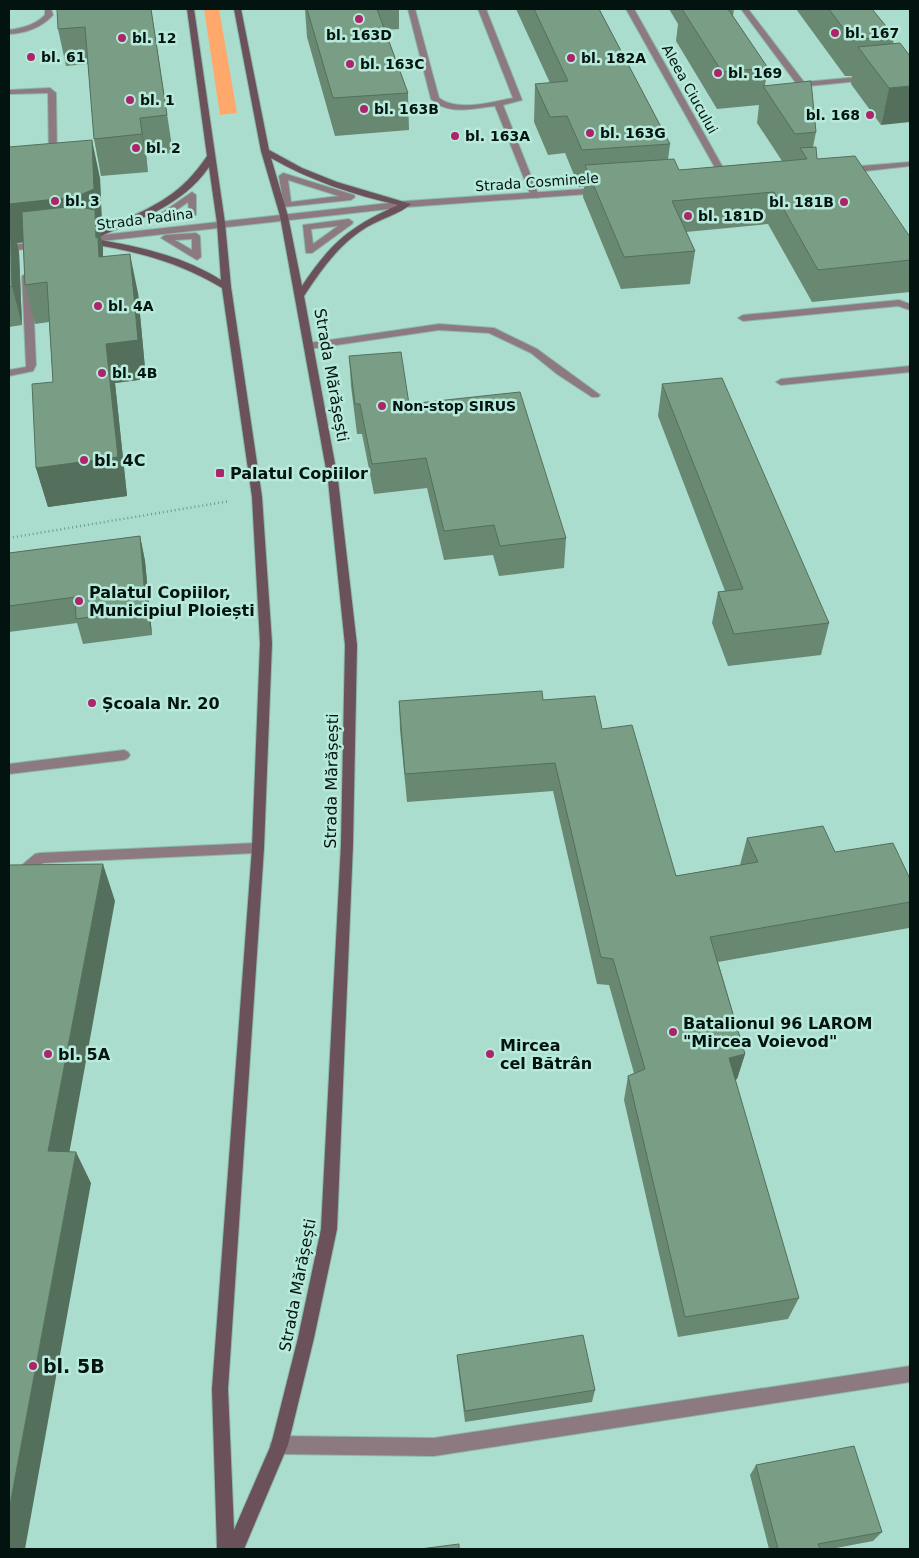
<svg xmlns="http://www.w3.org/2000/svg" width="919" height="1558" viewBox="0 0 919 1558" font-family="'DejaVu Sans',sans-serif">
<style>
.green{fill:#fea86b}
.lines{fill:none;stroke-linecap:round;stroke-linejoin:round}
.service-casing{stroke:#8cb9ac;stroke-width:2}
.pedestrian-casing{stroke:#8cb9ac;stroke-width:2}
.minor-casing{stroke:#8cb9ac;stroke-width:2}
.tertiary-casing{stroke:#8cb9ac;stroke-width:2}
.secondary-casing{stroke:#8cb9ac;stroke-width:2}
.path{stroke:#71988d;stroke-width:2.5;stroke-dasharray:1 3;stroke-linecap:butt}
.service{fill:#8d7a80;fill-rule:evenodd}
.pedestrian{fill:#8d7a80;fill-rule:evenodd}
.minor{fill:#8d7a80;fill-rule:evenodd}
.tertiary{fill:#8d7a80;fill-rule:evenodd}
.secondary{fill:#6b515a;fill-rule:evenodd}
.wall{fill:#688872}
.shaded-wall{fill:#556f5d}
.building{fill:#799e85;stroke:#556f5d}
.poi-dot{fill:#ac2469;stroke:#b7eadb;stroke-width:2}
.labels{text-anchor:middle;stroke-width:5;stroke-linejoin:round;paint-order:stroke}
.far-poi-label{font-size:14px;font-weight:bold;fill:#031410;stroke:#b7eadb;text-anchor:start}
.far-street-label{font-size:14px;fill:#031410;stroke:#b7eadb}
.street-label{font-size:16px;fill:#031410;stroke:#b7eadb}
.poi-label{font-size:16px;font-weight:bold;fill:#031410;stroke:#b7eadb;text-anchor:start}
.near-poi-label{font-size:19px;font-weight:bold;fill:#031410;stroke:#b7eadb;text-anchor:start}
</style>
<rect width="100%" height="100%" fill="#aaddce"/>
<!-- green -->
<path class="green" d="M204,9H219L237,113L220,115Z"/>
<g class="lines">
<!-- service casing -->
<g class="service-casing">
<path id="service" d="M45,9H51L53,15C41,28 26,33 9,34V30C23,28 35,25 45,15Z
M408,9H415L439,98C458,112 492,102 513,98L478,9H486L522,100L503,105L539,196L538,198L531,196L495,106C474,108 448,116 431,99Z
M741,9H748L804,82L869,76L873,78L869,80L799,87Z
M50,88L56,93L57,159L53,161L49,159L48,93L9,94V90Z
M27,273L32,276L36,365L33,371L9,376V370L26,367V365L22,276Z
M899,300L910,304V310L898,306L743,321L738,318L743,315Z
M439,324L494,328L537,349L600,395L598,397H592L557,374L531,353L489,333L439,330L309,349L304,346L309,343Z
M910,366V372L781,385L776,382L781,379Z
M124,750L128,752L130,755L128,758L124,760L9,774V764Z
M258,843L263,844L264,848L263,852L258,853L43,863L14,888L9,889V876L35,854L40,853Z
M910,1366V1382L434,1456L279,1454L273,1451L270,1445L273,1439L279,1436L434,1438Z"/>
</g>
<!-- pedestrian casing -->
<g class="pedestrian-casing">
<path id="pedestrian" d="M283,173L354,195L355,197L351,200L284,207L279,176ZM288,180L339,196L291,202Z
M192,192L196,195V215L160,218V214ZM188,202L189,211L174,212Z
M349,219L353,222L352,224L312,253H306L303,225ZM338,226L313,244L311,229Z
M196,233L200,236L201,257L197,260L161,238L165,235ZM192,239V250L175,240Z"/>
</g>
<!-- minor casing -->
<g class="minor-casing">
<path id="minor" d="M626,9H634L730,180L729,182L722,180Z"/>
</g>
<!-- tertiary casing -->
<g class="tertiary-casing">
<path id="tertiary" d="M910,162V166L848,173L844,170L848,167Z
M599,188L602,189V193L407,207L84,243L80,240L84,237L407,201Z
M39,242L42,243V247L9,251V245Z"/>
</g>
<!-- secondary casing -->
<g class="secondary-casing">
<path id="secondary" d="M187,9H194L225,223L231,287L262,497L272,643L264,848L228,1389L234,1530L271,1445L298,1338L321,1229L341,844L345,645L328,480L280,216L261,151L234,9H241L269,150L302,168L337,182L411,204C400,214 380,219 367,227C338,245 322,269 304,296L338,480L357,645L353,844L337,1229L314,1338L288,1445L244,1549H217L212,1389L252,848L260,643L252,497L222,288C179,262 133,250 84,243L80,240C88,232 104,229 115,224C155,206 182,194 207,156ZM271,158C311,181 354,195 398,205C351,226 331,242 302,286L288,216ZM209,167L217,223L221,280C183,256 138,246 94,239C135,221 183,206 209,167Z"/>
</g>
<!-- path -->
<path class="path" d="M9,538L230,501"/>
<!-- service -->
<use href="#service" class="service"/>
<!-- pedestrian -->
<use href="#pedestrian" class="pedestrian"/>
<!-- minor -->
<use href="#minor" class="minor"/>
<!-- tertiary -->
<use href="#tertiary" class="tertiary"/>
<!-- secondary -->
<use href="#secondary" class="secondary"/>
</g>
<!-- wall -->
<path class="wall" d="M151,9L173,153L146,155L148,172L101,176L94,139L88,64L66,66L58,29Z
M305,9H399V29L385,30L408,93L409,130L335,136L307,37Z
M516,9H599L670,144L668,160L679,170L782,161L757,123L759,105L717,109L676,41L678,24L669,9H734L733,16L768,68L765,85L816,132L813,147L817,159L910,237V292L812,302L768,224L686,232L695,251L690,284L621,289L583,197L584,187H579L565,153L548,155L534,122L535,84L550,83Z
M796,9H872L894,36L893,44L900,43L881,125L851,84L852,76H845Z
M9,147L100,178L102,227L99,228L103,248V257L138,293L146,379L115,383L127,496L48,507L36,468L53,382L49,322L35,324L25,285L23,242L17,243L19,252L22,325L9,327Z
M349,356L409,404L566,538L564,568L499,576L493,555L444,560L427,488L374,494L362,434H357L351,386Z
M662,384L829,623L821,655L728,666L712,623L718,592L725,591L658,416Z
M140,536L145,561L152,635L83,644L77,623L9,632V553Z
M543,700L602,729L676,876L740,865L747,838L835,852L910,879V925L909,928L718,962L745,1054L737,1079L735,1080L799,1298L788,1319L678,1337L624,1100L628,1076L634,1073L609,985L597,984L553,791L407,802L400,730L399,701Z
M457,1355L595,1390L592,1402L465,1422L458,1367Z
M756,1465L882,1532L873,1541L831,1549H769L750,1475Z"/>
<!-- shaded-wall -->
<path class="shaded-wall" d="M910,86V122L881,125L889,88Z
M140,118L146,155L148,172L142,134Z
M92,140L100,178L102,227L99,228L103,248V264L84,235L17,243L19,252L22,325L12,286L9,244V204Z
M130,254L138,293L146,379L115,383L127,496L48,507L36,468L106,344Z
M140,536L145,561L152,635L146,609Z
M103,864L115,901L64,1182L48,1151Z
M745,1054L737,1079L721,1083L729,1058Z
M76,1152L91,1183L25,1549H9V1510Z"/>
<!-- building -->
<path class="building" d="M57,9H151L167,115L140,118L142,134L94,139L85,27L58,29Z
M307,9H377L408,93L333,98Z
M534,9H599L670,144L582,150L567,116L550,117L535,84L568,81Z
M682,9H728L768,68L722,72Z
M829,9H872L894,36L852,40Z
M900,43L910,56V86L889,88L858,47Z
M811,81L816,132L795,134L763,86Z
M92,140L94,189L75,197L9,204V147Z
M816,147L817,159L855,156L910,237V260L818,270L774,192L672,201L695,251L624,257L585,165L674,159L679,170L807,159L800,148Z
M75,206L95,210L96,238L98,237L99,257L130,254L138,340L106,344L118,457L36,468L32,384L53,382L47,282L25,285L22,212Z
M9,213H10L12,286L9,287Z
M401,352L409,404L520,392L566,538L500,546L494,525L444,531L426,458L372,464L360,404H355L349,356Z
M722,378L829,623L734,634L718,592L743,589L662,384Z
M140,536L146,609L76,619L75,597L9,606V553Z
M542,691L543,700L595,696L602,729L632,725L676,876L758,862L747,838L823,826L835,852L893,843L910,879V902L710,937L745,1054L729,1058L799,1298L685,1317L628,1076L645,1069L613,959L601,957L555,763L405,774L399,701Z
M103,864L48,1151L76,1152L9,1510V865Z
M583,1335L595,1390L465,1411L457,1355Z
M854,1446L882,1532L818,1544L820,1549H778L756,1465Z
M459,1544V1549H420Z"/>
<!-- markers -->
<g class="poi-dot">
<circle cx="359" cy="19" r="5"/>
<circle cx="835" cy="33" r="5"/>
<circle cx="122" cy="38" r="5"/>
<circle cx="31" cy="57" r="5"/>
<circle cx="571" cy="58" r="5"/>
<circle cx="350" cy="64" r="5"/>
<circle cx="718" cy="73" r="5"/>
<circle cx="130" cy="100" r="5"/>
<circle cx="364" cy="109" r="5"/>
<circle cx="870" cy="115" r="5"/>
<circle cx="590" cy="133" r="5"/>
<circle cx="455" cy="136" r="5"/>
<circle cx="136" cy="148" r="5"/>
<circle cx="55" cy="201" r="5"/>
<circle cx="844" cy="202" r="5"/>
<circle cx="688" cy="216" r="5"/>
<circle cx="98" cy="306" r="5"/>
<circle cx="102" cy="373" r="5"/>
<circle cx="382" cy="406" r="5"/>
<circle cx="84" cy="460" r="5"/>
<rect x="215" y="468" width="10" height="10" rx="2.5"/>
<circle cx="79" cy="601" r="5"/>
<circle cx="92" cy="703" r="5"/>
<circle cx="673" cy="1032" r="5"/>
<circle cx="48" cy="1054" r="5"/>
<circle cx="490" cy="1054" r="5"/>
<circle cx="33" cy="1366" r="5"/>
</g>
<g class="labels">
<!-- far-poi labels -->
<g class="far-poi-label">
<text x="845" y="38">bl. 167</text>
<text x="359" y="40" text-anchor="middle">bl. 163D</text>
<text x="132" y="43">bl. 12</text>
<text x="41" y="62">bl. 61</text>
<text x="581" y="63">bl. 182A</text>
<text x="360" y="69">bl. 163C</text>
<text x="728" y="78">bl. 169</text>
<text x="140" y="105">bl. 1</text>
<text x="374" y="114">bl. 163B</text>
<text x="860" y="120" text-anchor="end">bl. 168</text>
<text x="600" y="138">bl. 163G</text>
<text x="465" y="141">bl. 163A</text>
<text x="146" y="153">bl. 2</text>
<text x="65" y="206">bl. 3</text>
<text x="834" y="207" text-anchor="end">bl. 181B</text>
<text x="698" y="221">bl. 181D</text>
<text x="108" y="311">bl. 4A</text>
<text x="112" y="378">bl. 4B</text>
<text x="392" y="411">Non-stop SIRUS</text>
</g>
<!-- far-street labels -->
<g class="far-street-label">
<text transform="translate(690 89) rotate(61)" y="5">Aleea Ciucului</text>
<text transform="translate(537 182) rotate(-4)" y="5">Strada Cosminele</text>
<text transform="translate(145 219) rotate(-7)" y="5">Strada Padina</text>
</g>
<!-- street labels -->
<g class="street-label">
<text transform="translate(332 375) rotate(80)" y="6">Strada Mărășești</text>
<text transform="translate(331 781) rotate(-89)" y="6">Strada Mărășești</text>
<text transform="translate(297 1285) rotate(-79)" y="6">Strada Mărășești</text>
</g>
<!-- poi labels -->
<g class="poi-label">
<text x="94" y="466">bl. 4C</text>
<text x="230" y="479">Palatul Copiilor</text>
<text x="89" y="598">Palatul Copiilor,<tspan x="89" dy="18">Municipiul Ploiești</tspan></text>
<text x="102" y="709">Școala Nr. 20</text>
<text x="683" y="1029">Batalionul 96 LAROM<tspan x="683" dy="18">"Mircea Voievod"</tspan></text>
<text x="500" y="1051">Mircea<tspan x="500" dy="18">cel Bătrân</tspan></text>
<text x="58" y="1060">bl. 5A</text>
</g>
<!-- near-poi labels -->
<g class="near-poi-label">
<text x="43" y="1373">bl. 5B</text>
</g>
</g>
<!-- border -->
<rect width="919" height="1558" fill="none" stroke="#031410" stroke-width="20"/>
</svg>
